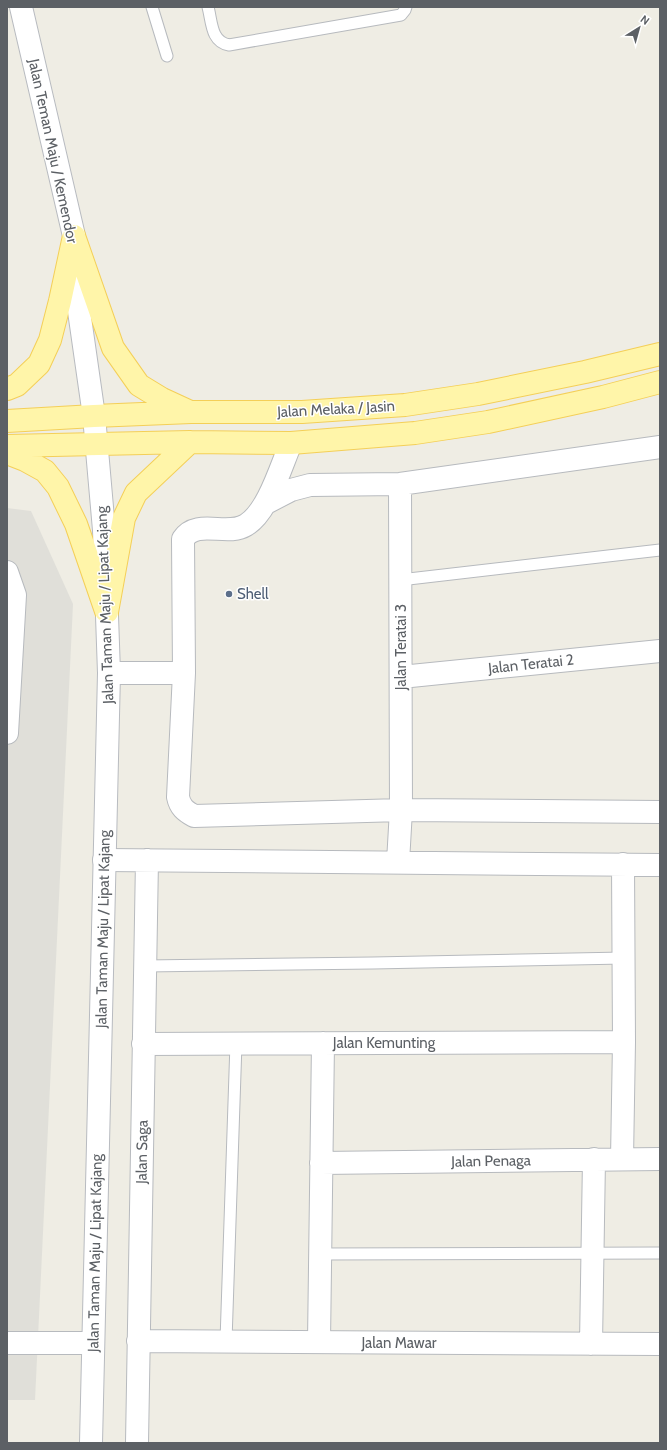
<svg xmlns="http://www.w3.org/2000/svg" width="667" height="1450" viewBox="0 0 667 1450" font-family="Cabin,sans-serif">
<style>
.industrial{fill:#e0dfd9}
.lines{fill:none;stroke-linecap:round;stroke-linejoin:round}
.lane-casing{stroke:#b7babe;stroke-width:13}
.street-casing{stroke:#b7babe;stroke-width:24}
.secondary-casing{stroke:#b8bbc0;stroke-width:24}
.primary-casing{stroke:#f4cf58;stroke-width:24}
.lane{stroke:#fff;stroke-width:11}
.street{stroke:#fff;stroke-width:22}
.secondary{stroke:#fff;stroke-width:22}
.primary{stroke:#fff5a9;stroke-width:22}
.service-dot{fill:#5c6f8a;stroke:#fff;stroke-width:1.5}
.labels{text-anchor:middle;stroke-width:3;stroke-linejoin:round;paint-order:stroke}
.street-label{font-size:15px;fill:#5c6065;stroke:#fff}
.service-label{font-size:15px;fill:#4e5e75;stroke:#fff;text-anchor:start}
</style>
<rect width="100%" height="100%" fill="#efede4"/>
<!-- industrial -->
<path class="industrial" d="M7,508L31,511L73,604L35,1400H7Z"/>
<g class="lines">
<!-- lane casing -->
<g class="lane-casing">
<path id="lane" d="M152,7L167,56
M208,7C212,22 211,42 229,45L401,15L405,10L406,7
M400,580L660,550
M145,966L373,963L624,958
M320,1254L660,1253
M226,1341L236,1043"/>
</g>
<!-- street casing -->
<g class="street-casing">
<path id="street" d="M291,443C281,466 268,512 246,525C227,537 197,518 183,539L184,673L178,797C180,807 185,811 194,816L401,810L660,812
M266,503L291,490L310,485L400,484L660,447
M7,572L15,595L7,733
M109,673H184
M401,677L660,651
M104,860L660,865
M398,862L401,810L400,484
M143,1044L624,1042
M622,1159L624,1042L623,864
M321,1163L660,1159
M138,1341L660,1344
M319,1342L323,1043
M7,1343H93
M591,1344L594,1159
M137,1443L147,860"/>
</g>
<!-- secondary casing -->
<g class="secondary-casing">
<path id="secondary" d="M21,7L74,236L79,311L94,416L104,530L109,673L91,1443"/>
</g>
<!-- primary casing -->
<g class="primary-casing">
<path id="primary" d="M74,236L113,348L139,385L162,399L188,411
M7,389L17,385L39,364L50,340L60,301L74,236
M7,421L94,416L191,412H302L405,405L478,394L585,372L660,354
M7,446L190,442L291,443L415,433L488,422L603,397L660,382
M7,453L25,460L45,471L58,487L76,524L106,611
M107,612L124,518L136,493L190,442"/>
</g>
<!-- lane -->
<use href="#lane" class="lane"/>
<!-- street -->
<use href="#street" class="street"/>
<!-- secondary -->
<use href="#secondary" class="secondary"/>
<!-- primary -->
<use href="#primary" class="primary"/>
</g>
<!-- markers -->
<circle class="service-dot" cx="229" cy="594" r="4"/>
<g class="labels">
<!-- street labels -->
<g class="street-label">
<text transform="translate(53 151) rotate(78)" y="5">Jalan Teman Maju / Kemendor</text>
<text transform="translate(336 409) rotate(-3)" y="5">Jalan Melaka / Jasin</text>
<text transform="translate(105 605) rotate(-92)" y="5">Jalan Taman Maju / Lipat Kajang</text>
<text transform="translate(401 647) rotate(-90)" y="5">Jalan Teratai 3</text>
<text transform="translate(531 664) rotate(-6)" y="5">Jalan Teratai 2</text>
<text transform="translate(103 929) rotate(-89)" y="5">Jalan Taman Maju / Lipat Kajang</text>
<text x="384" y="1048">Jalan Kemunting</text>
<text transform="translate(142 1152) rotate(-89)" y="5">Jalan Saga</text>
<text transform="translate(491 1161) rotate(-1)" y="5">Jalan Penaga</text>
<text transform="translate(95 1253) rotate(-89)" y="5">Jalan Taman Maju / Lipat Kajang</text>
<text x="399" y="1348">Jalan Mawar</text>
</g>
<!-- service labels -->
<g class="service-label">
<text x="237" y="599">Shell</text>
</g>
</g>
<!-- border -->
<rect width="667" height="1450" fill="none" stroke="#5c6065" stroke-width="16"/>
<!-- north arrow -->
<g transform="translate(639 28) rotate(37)" stroke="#ffffff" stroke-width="3" paint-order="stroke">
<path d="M0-3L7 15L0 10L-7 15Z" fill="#5c6065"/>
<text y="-6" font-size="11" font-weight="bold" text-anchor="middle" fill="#5c6065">N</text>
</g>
</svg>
